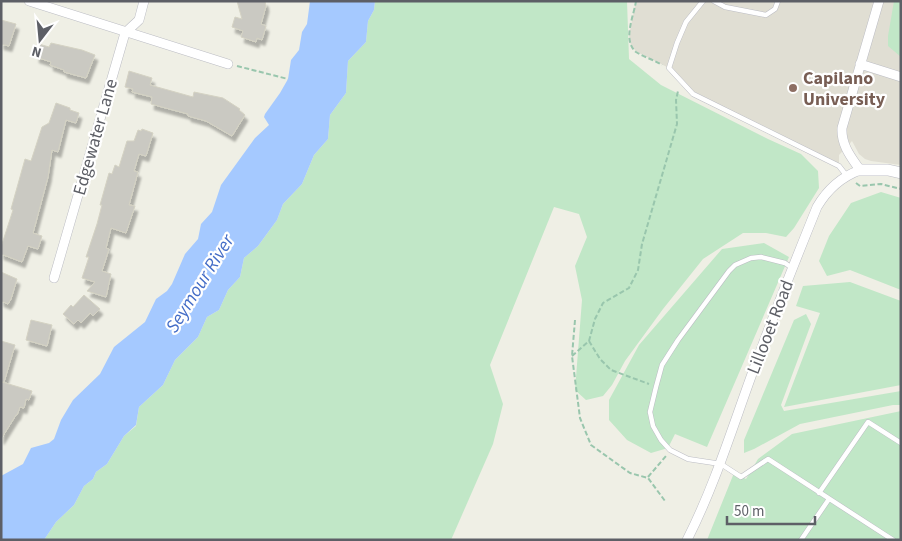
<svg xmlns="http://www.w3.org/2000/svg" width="902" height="541" viewBox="0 0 902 541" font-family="'Source Sans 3',sans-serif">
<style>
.education{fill:#e0ded3}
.green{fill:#c1e7c7}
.water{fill:#a5c9ff}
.building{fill:#cac9c2;stroke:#d4d2c3;filter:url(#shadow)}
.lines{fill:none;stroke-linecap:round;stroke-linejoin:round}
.service-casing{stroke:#bcbdc4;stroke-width:5.5}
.minor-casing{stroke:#bcbdc4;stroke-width:10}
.tertiary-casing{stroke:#bcbdc4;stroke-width:12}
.path{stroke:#99c6ad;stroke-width:2;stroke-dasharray:5 2.5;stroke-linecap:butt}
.service{stroke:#fff;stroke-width:4.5}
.minor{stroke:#fff;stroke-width:9}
.tertiary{stroke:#fff;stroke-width:11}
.education-dot{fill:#8d6e63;stroke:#fff;stroke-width:2}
.labels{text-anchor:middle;stroke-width:4.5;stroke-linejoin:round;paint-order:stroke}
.education-label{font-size:18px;font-weight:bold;fill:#785e54;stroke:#fff;text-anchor:start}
.street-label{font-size:18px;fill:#5d5f66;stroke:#fff}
.water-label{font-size:19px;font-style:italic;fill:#446dc7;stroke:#fff}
</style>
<defs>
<filter id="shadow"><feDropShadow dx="3" dy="5.5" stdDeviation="1" flood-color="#0004"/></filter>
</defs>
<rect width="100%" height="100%" fill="#efefe5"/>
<!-- education -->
<path class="education" d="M636,1H901V165L871,161L865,159L859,154L852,141L839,155V166L693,94L669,68L637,52L631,46L629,35Z"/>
<!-- green -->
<path class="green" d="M375,1H627L629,59L661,85L768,139L801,154L818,171L819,188L794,228L786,237L766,233H743L703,259L663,309L625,361L612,385L603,396L586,400L575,390L582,300L575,266L587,237L579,214L554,207L490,365L503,404L493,444L451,540H44L56,522L74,505L84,486L93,479L96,472L107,464L124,436L136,426L139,407L163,385L175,360L198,337L207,317L219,310L228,290L240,277L244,258L258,246L277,220L283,204L302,184L314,155L328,139L330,115L346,93L348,61L366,42L368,21L374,10Z
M894,1H901V57L888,46V36Z
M881,192L901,198V290L850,270L827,276L819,261L829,236L851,203Z
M764,243L789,257L707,447L675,434L668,448L651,453L627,440L609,420V400L639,345L722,249Z
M850,282L901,301V385L784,407L820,313L796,306L803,286Z
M806,314L811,324L781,405L784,411L901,391V405H893L800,424L754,449L744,453V440L794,320Z
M901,411V540H707L734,473L746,479L758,459L792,434Z"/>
<!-- water -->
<path class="water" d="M310,1H375L374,10L368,21L366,42L348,61L346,93L330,115L328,139L314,155L302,184L283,204L277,220L258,246L244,258L240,277L228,290L219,310L207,317L198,337L175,360L163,385L139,407L136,425L124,436L107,464L96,472L93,479L84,486L74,505L56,522L44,540H1V476L23,464L31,448L49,443L54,439L61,420L73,400L100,374L114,347L145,322L156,299L167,291L172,284L185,254L198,239L201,224L212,212L221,185L255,138L269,125L264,117L265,114L280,93L288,79L291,60L299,50L302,32L307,24Z"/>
<!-- building -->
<path class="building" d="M237,1H265L266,6L261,24L266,26L262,40L257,38L256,42L241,37L243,31L232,27L235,17L242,19Z
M1,20L16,24L9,46L1,44Z
M51,43L82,50L95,55L86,78L64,72V70L50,65L51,62L36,57L39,44L49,47Z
M129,71L152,78L150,85L193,97L194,92L223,98L240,109L239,110L245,115L232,136L206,121L188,116V114L151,104L152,97L132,92L133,89L125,87Z
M56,103L70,108V110L79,113L76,123L66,120L58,152L52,150L48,177L33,233L42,236L38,249L28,246L22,262L1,254V247L13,210L11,209L25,159L31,161L42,127L49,123Z
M142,129L153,133L146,156L139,154L134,171L138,172L129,205L135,206L126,233L111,228L106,248L109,249L102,271L111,274L106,297L87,291L95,282L82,278L89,257H86L97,224L102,205H100L109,173L112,174L115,165L119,167L127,141H134L138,130L141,131Z
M1,272L17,279L11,299L8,304L1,301Z
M84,295L100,309L93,316L90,313L81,323L78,320L74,324L63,314L71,305L73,307Z
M31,320L52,325L47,346L26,340Z
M1,341L15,345L4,382H2L32,391L29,400L26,399L24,408L20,407L17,415H16L1,439Z"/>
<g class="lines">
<!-- service casing -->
<g class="service-casing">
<path id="service" d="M703,1L686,22L677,43L669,68L693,94L839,166L846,175
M714,1L725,7L766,15L775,9L778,1
M792,268L785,263L761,257L751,258L735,265L729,271L678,340L662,365L656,387L650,412L653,426L661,440L670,450L688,459L721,464L741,477L768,459L893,540
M819,493L868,422L901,443
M801,540L829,499"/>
</g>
<!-- minor casing -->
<g class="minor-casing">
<path id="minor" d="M29,1L228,64
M860,64L901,77
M54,278L125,33L139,20L144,1
M687,540C716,483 734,422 756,363C775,311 796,259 817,207C827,190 841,177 860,170C851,157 841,145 842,128L879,1"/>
</g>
<!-- tertiary casing -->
<g class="tertiary-casing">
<path id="tertiary" d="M860,170H888L901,173"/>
</g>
<!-- path -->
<path class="path" d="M636,1C634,16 622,40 636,52C644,57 654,60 662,65
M237,66L288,79
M856,183L860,186L881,184L901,189
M575,320L572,356L580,418L591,445L630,473L648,478L665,501
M589,341L600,359L611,370L649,384
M572,356L589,341L595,319L603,303L629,288L638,270L642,244L677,124L676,100L678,91
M648,477L666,456"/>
<!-- service -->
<use href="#service" class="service"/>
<!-- minor -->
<use href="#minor" class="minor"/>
<!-- tertiary -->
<use href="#tertiary" class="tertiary"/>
</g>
<!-- markers -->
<circle class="education-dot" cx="793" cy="88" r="5"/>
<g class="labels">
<!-- education labels -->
<g class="education-label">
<text x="803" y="84">Capilano<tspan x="803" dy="21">University</tspan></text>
</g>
<!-- street labels -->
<g class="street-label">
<text transform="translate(95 137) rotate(-74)" y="6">Edgewater Lane</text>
<text transform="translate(770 327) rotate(-69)" y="6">Lillooet Road</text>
</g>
<!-- water labels -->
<g class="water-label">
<text transform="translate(199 283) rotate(-58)" y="7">Seymour River</text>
</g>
</g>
<!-- border -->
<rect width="902" height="541" fill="none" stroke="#5d5f66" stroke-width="5"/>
<!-- north arrow -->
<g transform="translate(40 40) rotate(196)" stroke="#ffffff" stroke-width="4" paint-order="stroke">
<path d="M0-4L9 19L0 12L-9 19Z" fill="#5d5f66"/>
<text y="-8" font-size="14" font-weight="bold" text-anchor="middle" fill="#5d5f66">N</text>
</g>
<!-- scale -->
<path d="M727 516v8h88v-8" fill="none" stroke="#5d5f66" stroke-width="2.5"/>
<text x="734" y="516" font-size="15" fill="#5d5f66" stroke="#ffffff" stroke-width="4" paint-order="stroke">50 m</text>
</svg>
